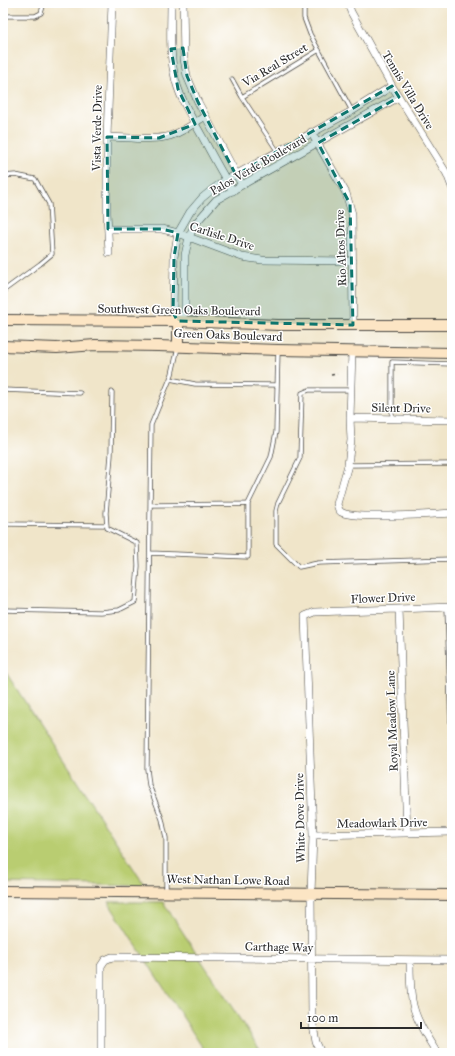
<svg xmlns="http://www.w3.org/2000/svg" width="455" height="1056" viewBox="0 0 455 1056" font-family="'IM FELL Great Primer',serif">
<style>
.green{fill:#b9cd71;stroke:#727c4e}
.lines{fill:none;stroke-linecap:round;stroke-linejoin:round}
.lane-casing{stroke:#494743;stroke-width:5}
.street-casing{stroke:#494743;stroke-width:8}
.secondary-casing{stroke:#494743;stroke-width:12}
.path{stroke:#494743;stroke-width:1.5;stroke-dasharray:3 3;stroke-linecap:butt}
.lane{stroke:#fff;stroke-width:3.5}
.street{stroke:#fff;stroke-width:7}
.secondary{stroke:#fce5c4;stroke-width:10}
.marked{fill:#0f766e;fill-opacity:0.2;stroke:#0f766e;stroke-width:3;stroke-dasharray:8 5;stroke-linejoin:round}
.labels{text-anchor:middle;stroke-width:3;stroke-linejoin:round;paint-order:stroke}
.street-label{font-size:12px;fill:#2b2b2b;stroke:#fff}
</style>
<rect width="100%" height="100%" fill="#fff"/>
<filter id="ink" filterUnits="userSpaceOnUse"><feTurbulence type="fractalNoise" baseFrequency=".025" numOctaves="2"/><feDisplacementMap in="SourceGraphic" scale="8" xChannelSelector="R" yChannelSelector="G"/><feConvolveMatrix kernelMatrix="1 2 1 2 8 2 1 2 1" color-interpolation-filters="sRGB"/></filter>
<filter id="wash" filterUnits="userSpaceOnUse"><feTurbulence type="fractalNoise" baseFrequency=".012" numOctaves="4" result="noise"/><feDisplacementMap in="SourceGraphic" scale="16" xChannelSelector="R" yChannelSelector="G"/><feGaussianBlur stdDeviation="0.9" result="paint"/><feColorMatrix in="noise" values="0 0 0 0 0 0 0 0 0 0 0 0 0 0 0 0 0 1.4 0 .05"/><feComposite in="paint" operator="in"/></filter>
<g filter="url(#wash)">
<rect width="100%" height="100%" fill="#f0e5c9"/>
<!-- green -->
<path class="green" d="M3,668L145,886L3,883Z
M108,902H163L262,1053H206Z"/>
</g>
<g filter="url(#ink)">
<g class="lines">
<!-- lane casing -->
<g class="lane-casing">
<path id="lane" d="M304,3V18L310,34L352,111
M3,16H35L41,13L44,3
M232,79L242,97L278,152
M242,97L319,50
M3,176L15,175L35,179L49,204L52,254L40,264L3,291
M170,379L195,384L277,385
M3,390L80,393
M351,390H309L302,393L300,458L278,503L276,511V544L299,567L318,563L452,559
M392,419V362L452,364
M348,465L452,464
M151,505L248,504
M3,524L107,525
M150,553L248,557V504L271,457L276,432L278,351
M447,607L452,764
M3,610L101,612L119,610L135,602L138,566L137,543L107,528L106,513L111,455L112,392
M166,892V838L162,819L149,785L147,769L151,425L172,374L178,347"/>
</g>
<!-- street casing -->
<g class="street-casing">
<path id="street" d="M171,3C171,26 169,50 174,73C178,96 192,118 203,138C212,155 222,174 233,191
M183,3L184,59L187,76L198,102L242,185
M348,3L351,12L392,86L447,174L452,187
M392,86L352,111L226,180L213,189L202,198L190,212L178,233L174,257L173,313L178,321L185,313V255L189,237L195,224L216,200L242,185L399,97
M311,132L346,193L352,214L353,325
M107,137C124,137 154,141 170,136C182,132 194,124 205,116
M108,229H162L178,233L242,257L262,260L353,261
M109,253L107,213V137L112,3
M352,351L350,418L351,440L348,465L337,504C338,507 338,510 341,512C352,520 434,514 452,513
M350,418L452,420
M399,609L407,833
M313,835L452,832
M410,960C410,973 410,987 412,1000C415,1019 427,1037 437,1053
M101,1053V966L105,960L112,957L452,960
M321,1053L316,1042L312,1019L311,894L313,835L305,616L315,612L452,607"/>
</g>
<!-- secondary casing -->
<g class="secondary-casing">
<path id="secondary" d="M3,320L178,321L278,325H452
M178,321V346
M3,346L57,348L95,345L158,346L278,350L452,353
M3,891L452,895"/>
</g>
<!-- path -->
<path class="path" d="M331,375L337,374"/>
<!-- lane -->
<use href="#lane" class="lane"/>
<!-- street -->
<use href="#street" class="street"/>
<!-- secondary -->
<use href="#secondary" class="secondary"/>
</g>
</g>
<!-- marked area -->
<path class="marked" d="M183,48L187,76L198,102L236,175L392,86L399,97L318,143L350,204L353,325L178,321L173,313L174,257L178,233L162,229H108L107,137L159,138L195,124L178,89L171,49Z"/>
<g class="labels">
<!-- street labels -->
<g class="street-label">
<text transform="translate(275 65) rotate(-31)" y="4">Via Real Street</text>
<text transform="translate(408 90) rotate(59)" y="4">Tennis Villa Drive</text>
<text transform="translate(97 128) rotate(-89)" y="4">Vista Verde Drive</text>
<text transform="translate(258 165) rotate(-30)" y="4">Palos Verde Boulevard</text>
<text transform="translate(222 236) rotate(18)" y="4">Carlisle Drive</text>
<text transform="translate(341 248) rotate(-92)" y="4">Rio Altos Drive</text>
<text transform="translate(179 310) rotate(1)" y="4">Southwest Green Oaks Boulevard</text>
<text transform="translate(228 335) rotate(2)" y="4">Green Oaks Boulevard</text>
<text transform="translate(401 408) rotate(1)" y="4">Silent Drive</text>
<text transform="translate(383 598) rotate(-2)" y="4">Flower Drive</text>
<text transform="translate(392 721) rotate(-92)" y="4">Royal Meadow Lane</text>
<text transform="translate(300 818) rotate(-91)" y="4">White Dove Drive</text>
<text transform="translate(382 823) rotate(-1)" y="4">Meadowlark Drive</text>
<text transform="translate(228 880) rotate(1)" y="4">West Nathan Lowe Road</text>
<text transform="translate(279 947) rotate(1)" y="4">Carthage Way</text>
</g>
</g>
<!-- margin -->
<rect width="455" height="1056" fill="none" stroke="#fff" stroke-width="16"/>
<!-- scale -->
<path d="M301 1022v6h120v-6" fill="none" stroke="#2b2b2b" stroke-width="2"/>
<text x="307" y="1022" font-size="12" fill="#2b2b2b" stroke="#ffffff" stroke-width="3" paint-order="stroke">100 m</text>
</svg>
